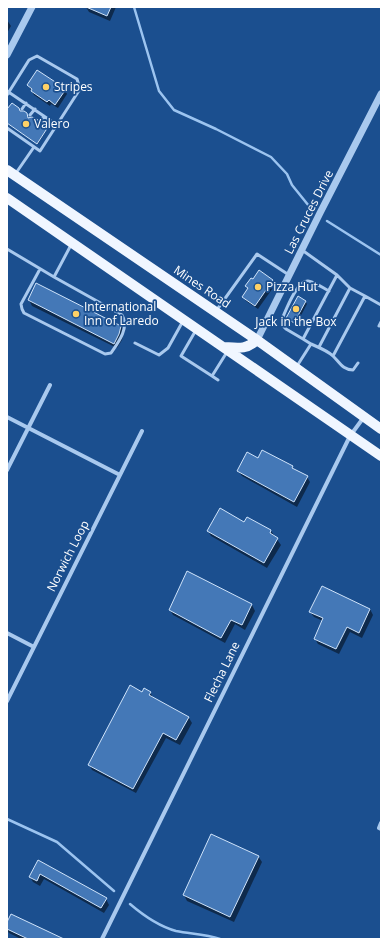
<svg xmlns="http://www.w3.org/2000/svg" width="388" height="946" viewBox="0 0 388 946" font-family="'Open Sans',sans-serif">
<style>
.shadow{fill:#0007}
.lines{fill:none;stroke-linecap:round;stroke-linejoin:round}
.stream{stroke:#9cc4f0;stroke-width:2.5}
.building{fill:#4478b7;stroke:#cfe3fa}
.service{stroke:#a9c9ee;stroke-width:3}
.minor{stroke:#a9c9ee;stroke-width:4}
.tertiary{stroke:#a9c9ee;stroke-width:7}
.primary{stroke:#f0f6ff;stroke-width:10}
.poi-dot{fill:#ffd166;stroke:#1b4f8f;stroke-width:1.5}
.labels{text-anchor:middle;stroke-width:3.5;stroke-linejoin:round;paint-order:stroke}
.poi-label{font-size:12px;fill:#fff;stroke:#1b4f8f;text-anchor:start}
.street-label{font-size:12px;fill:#fff;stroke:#1b4f8f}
</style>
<rect width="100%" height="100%" fill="#1b4f8f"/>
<!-- shadow -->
<path class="shadow" d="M86,7H116L110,21L89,12Z
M7,20L11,26L7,33Z
M28,85L65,90L67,94L58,108L51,104L50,106L34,95Z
M7,111L27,114L28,119L38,125L47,128L38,144L7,123Z
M272,281L275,285L258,309L246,301L244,297L249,290L247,286Z
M29,300L121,326L124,332L122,340L117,348L32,306Z
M305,301L307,304L296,325L289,321L287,318Z
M292,467L294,470L307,477L310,482L297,507L242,476L238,471Z
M245,523L271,531L281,545L267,568L211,536L208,531Z
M187,573L252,605L255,611L245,630L235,624L225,643L173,615L170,610Z
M370,609L373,615L362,638L350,632L339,654L318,644L315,639L323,621L314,617L310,612Z
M150,692L153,698L189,718L192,723L180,745L166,738L136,793L92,770L89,764Z
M258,856L262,862L234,922L187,901L184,895Z
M39,861L106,899L109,905L104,913L44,879L40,886L33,882L30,877Z
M7,925L61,939H21L9,933L7,930Z"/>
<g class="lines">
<!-- stream -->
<path class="stream" d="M134,7L159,91L174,110L216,129L271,157L287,174L292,185L313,211
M327,221L381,255
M7,819L57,842L114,891
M130,904C144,916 158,926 176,931C191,934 205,934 220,939"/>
</g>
<!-- building -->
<path class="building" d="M86,7H111L107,16Z
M37,70L66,89L55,105L49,100L47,102L31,91L32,89L27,85Z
M12,103L19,108L20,111H24L27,113L28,118L32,117L38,120V124L40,125L42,124L48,127L37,144L7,123V109Z
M259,270L273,280L255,306L242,297L248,288L245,286L251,278L253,279Z
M36,283L121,326L119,334L114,344L28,300Z
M298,296L306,301L294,323L286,318Z
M262,450L293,466L292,468L308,476L294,502L237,471L247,452L258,458Z
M220,508L244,522L247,517L271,530L270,533L278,538L264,563L207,531Z
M187,571L252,604L242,625L231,620L221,638L169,610Z
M322,586L370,609L359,633L347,627L336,649L314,639L323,618L309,612Z
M130,685L142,692L144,688L151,692L149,695L189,717L176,740L163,733L133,789L88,765Z
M211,834L259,856L230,917L183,895Z
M38,860L107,898L101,908L40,874L37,881L29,877Z
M11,914L64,939H28L7,929V922Z"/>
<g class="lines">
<!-- service -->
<path class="service" d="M7,91L57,125
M7,95L29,60L37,56L77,79L80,89L40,151L7,128
M22,109L26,103
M30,115L35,109
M40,122L44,116
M16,173L34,147
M7,249L54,277
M40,269L21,304L22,309L24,313L105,354L111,353C118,343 130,327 122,315L54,277L71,245
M337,275L350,288
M365,296L381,305
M216,311L257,254L289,275
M379,326L381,322
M196,330L181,356L212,376L227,352
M303,339L286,329L282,325V319C286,310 297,280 308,281C315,282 323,288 329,291
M135,343L159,355L168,348L183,321
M311,344C318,347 328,351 333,356C340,363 343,370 353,370L358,363
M319,347L350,288L365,296L333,356
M297,366L311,344L303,339L337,275L302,250
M212,376L218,380"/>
<!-- minor -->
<path class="minor" d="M7,417L120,475
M7,470L50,385
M7,633L34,647
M7,701L142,431
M381,823L379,828L381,829
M102,939L350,436L364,417"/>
<!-- tertiary -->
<path class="tertiary" d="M7,55L32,7
M257,340L320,213L381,94"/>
<!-- primary -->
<path class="primary" d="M7,170L257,340L381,429
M7,198L381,456
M224,347C238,348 246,350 257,340"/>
</g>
<!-- markers -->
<g class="poi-dot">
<circle cx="46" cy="87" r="4"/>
<circle cx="26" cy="124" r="4"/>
<circle cx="258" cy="287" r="4"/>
<circle cx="296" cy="309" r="4"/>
<circle cx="76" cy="314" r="4"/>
</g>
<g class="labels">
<!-- poi labels -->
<g class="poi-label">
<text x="54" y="91">Stripes</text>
<text x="34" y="128">Valero</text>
<text x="266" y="291">Pizza Hut</text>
<text x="84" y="311">International<tspan x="84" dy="14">Inn of Laredo</tspan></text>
<text x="296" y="326" text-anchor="middle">Jack in the Box</text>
</g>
<!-- street labels -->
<g class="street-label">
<text transform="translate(309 212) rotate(-63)" y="4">Las Cruces Drive</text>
<text transform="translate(202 287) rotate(34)" y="4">Mines Road</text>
<text transform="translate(68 556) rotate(-63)" y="4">Norwich Loop</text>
<text transform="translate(222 672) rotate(-64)" y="4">Flecha Lane</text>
</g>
</g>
<!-- border -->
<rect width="388" height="946" fill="none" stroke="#ffffff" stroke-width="16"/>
</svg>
